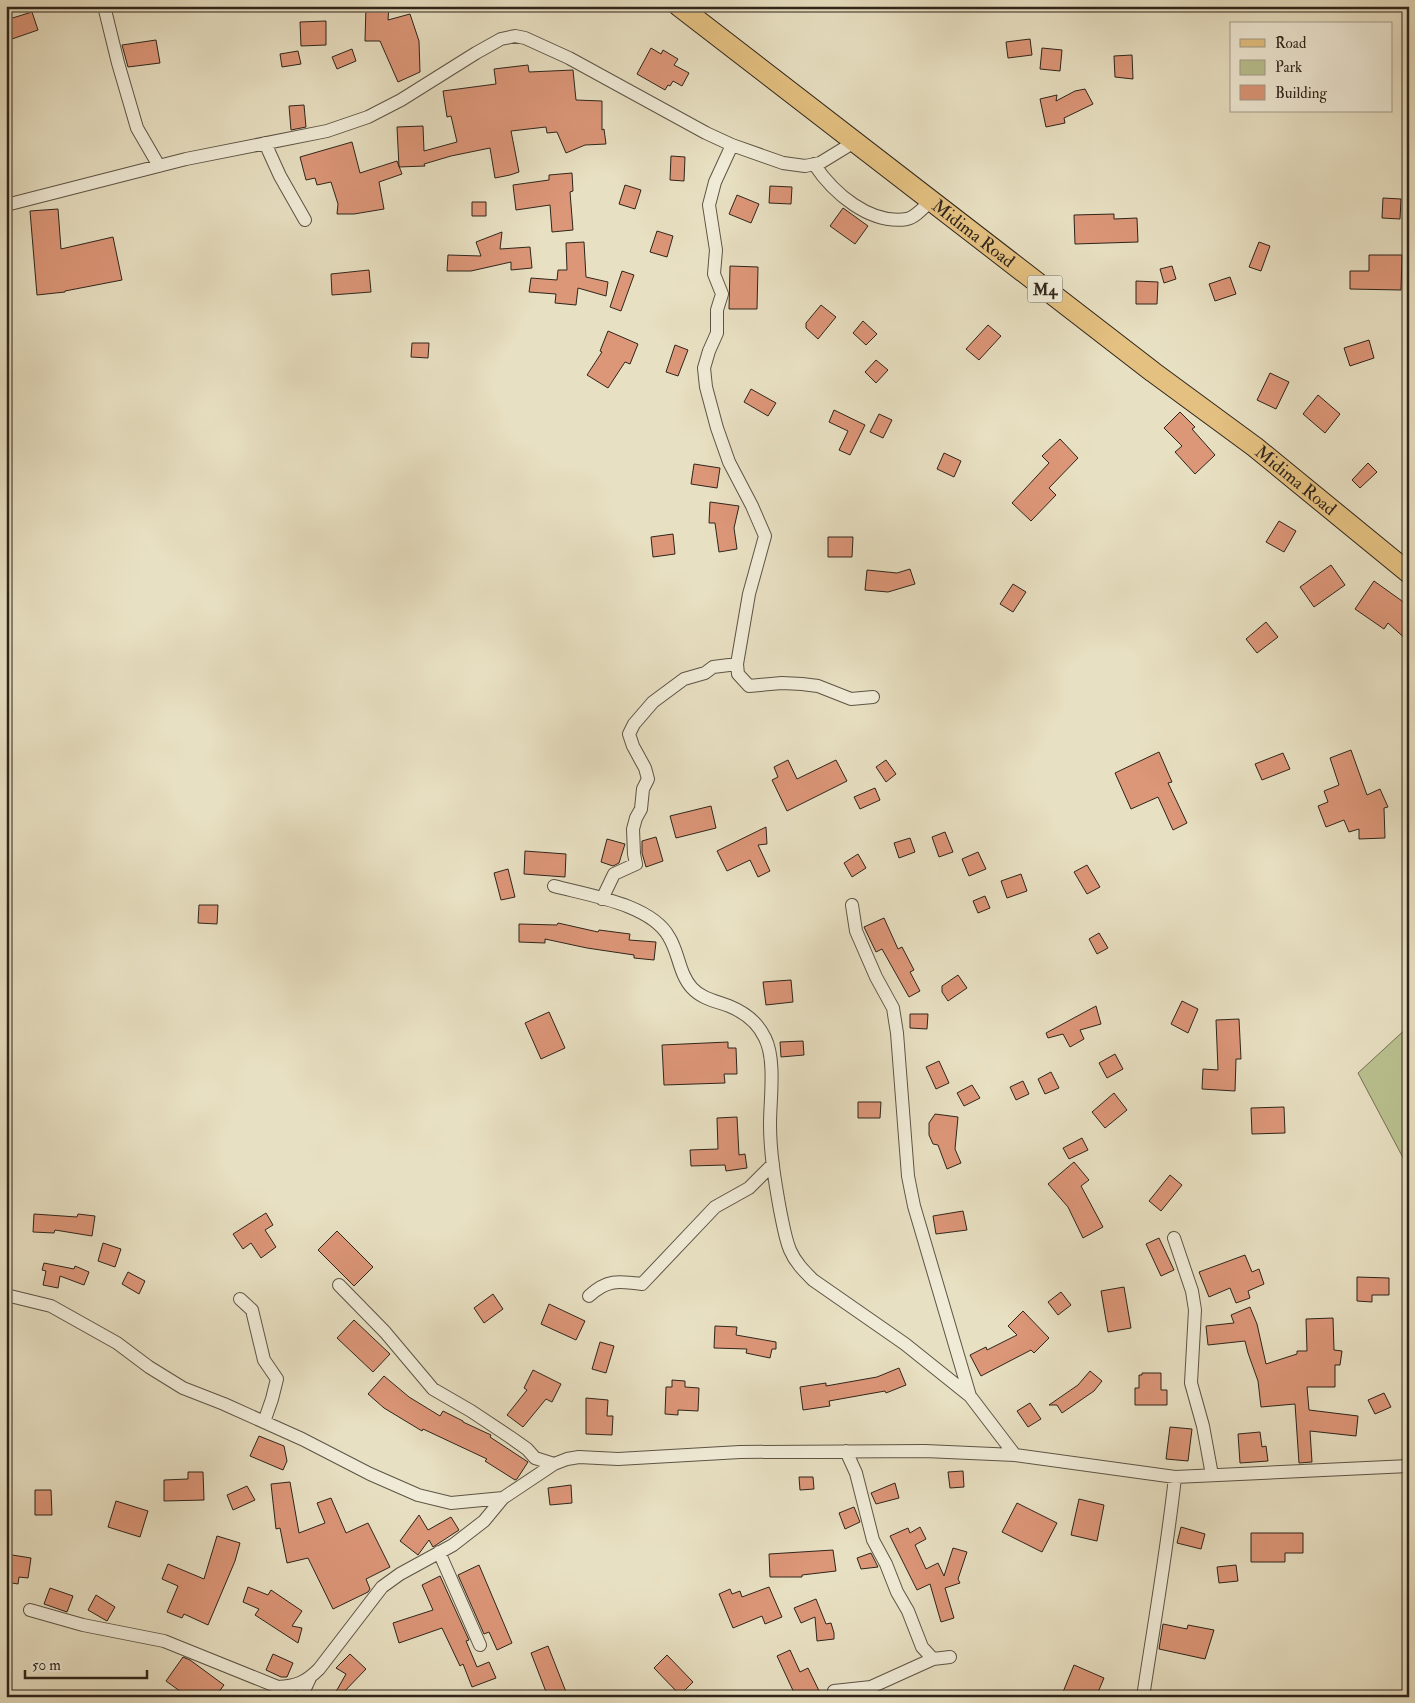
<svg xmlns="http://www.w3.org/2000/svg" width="1415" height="1703" viewBox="0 0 1415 1703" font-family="'IM FELL Double Pica',serif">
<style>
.green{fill:#bac190;stroke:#747356}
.building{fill:#dc9678;stroke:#2f251b}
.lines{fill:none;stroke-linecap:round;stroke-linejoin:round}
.minor-casing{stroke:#5d5445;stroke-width:14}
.primary-casing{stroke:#2f251b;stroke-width:22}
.minor{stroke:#f0ebd7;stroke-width:12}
.primary{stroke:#e4c081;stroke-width:20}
.labels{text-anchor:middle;stroke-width:4;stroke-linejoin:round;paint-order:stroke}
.shield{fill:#f0ebd7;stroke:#696053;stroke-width:1}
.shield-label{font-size:16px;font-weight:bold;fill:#2f251b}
.street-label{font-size:18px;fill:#2f251b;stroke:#f0ebd7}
</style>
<rect width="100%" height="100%" fill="#e8e0c2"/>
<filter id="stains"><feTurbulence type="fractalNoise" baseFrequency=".004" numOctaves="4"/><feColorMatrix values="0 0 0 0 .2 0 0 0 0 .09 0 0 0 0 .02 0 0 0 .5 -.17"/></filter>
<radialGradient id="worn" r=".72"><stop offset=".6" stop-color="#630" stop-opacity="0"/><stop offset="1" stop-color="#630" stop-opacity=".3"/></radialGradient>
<!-- green -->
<path class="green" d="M1409,1026V1169L1358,1073Z"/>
<!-- building -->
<path class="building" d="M366,6H389L388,20L410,14L419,41L420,72L398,82L380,41H365Z
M32,12L38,30L6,41V20Z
M326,21V45L301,46L300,22Z
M1030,39L1032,55L1008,58L1006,42Z
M156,40L160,63L128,67L122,45Z
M651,48L661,54L663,50L678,59L674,65L689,73L682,86L673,81L670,86L668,85L665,90L637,74Z
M1042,48L1062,50L1060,71L1040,69Z
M352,49L356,61L337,69L332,57Z
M298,51L301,64L282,67L280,54Z
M1132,55L1133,79L1115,77L1114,56Z
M528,65L529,72L573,70L576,100L602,101V130L604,129L606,144L585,145L566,153L557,132L547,133L546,127L511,131L519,172L510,175L495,178L490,148L451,156L424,164L425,166L399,167L397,127L423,126L424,151L457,142L451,116L447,117L443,91L496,84L494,69Z
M1085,89L1093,104L1064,118L1065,123L1046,127L1040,99L1057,95L1056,101L1075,91Z
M304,105L306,127L291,130L289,106Z
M352,142L360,173L397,161L402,174L379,182L384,209L354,214H337L338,204L331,182L317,185L315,178L306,180L300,157Z
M671,156L685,157L684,181L670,180Z
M572,173L573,191L570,192L573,230L552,232L550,205L516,210L513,185L549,180V175Z
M625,185L641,190L635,209L619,204Z
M770,186L792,187L791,204L769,203Z
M737,195L759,204L751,223L729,214Z
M1383,198L1401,199L1400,219L1382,218Z
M472,202H486V216H472Z
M843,208L868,226L855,244L830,226Z
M58,209L61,249L113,237L122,280L65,291V292L37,295L30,211Z
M1114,214V219L1137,218L1138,242L1075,244L1074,215Z
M657,231L673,236L667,257L650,252Z
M502,232L500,249L530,247L532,268L511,270V262L471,271H447L448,255L481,256L476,242Z
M584,242L586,277L608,282L606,296L578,288L576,305L555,303L556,294L529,292L531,278L557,280L558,270H567L566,243Z
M1259,242L1270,246L1261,271L1249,267Z
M1369,255H1402L1401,290L1350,289V271H1369Z
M730,266L758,267L757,309H729Z
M1172,266L1176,279L1164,283L1160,269Z
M369,270L371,292L332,295L331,274Z
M622,271L634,275L621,311L610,307Z
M1230,277L1236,294L1215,301L1209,284Z
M1136,281L1158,282L1157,304H1136Z
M821,305L836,317L818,339L806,328V323Z
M863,321L877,334L866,345L853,333Z
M988,325L1001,336L979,360L966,349Z
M608,331L638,344L630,364L625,362L608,388L587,375L602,352L600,351Z
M1369,340L1374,358L1350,366L1344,348Z
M412,343H429L428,358L411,357Z
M675,345L688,350L678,376L666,372Z
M876,360L888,370L876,383L865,372Z
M1270,373L1289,382L1276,409L1257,400Z
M751,389L776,403L768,416L744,402Z
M1318,395L1340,414L1325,433L1303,414Z
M834,410L865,425L850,455L839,450L848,431L829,422Z
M1180,412L1195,427L1192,429L1215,455L1195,474L1175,452L1182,446L1164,428Z
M879,414L892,420L883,438L870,432Z
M1060,439L1078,458L1049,488L1056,495L1031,521L1012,503L1049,463L1042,456Z
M944,453L961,461L954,477L937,469Z
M1368,463L1377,472L1360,488L1352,480Z
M694,464L720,468L717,488L691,484Z
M710,502L739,506L734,528L737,549L719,552L715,523H709Z
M1279,521L1296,531L1284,552L1266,542Z
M673,534L675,554L653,557L651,537Z
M828,537H853L852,557H828Z
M1331,565L1345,585L1314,607L1300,587Z
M910,569L915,584L888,592L865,590L867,570L897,573Z
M1374,581L1409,606V642L1388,623L1384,629L1355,609Z
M1013,584L1026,592L1013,612L1000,604Z
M1266,622L1278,637L1257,653L1246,639Z
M1351,750L1367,795L1380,789L1388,807L1384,808L1385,838L1359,839V829L1349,832L1344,820L1326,827L1318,806L1328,802L1324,791L1339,785L1330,758Z
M1159,752L1172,782L1168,783L1187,823L1173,830L1158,797L1131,809L1115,773Z
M1283,753L1290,769L1262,780L1255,764Z
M788,760L797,779L836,760L847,781L787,811L772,780L778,777L774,767Z
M886,760L896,774L886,782L876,767Z
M875,788L880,800L860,809L854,797Z
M711,806L716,828L676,838L670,816Z
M766,827L767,844L758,845L770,871L758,877L750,860L727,871L717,851Z
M945,832L953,852L939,857L932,837Z
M656,837L663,861L646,867L642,853V841Z
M910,838L915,852L899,858L894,843Z
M607,839L625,844L619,863L613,866L601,862Z
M525,851L566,854L565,877L524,874Z
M978,852L986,869L969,876L962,859Z
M858,854L866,868L852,877L844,863Z
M1087,865L1100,887L1087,894L1074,872Z
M508,869L515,897L501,900L494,873Z
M1021,874L1027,891L1007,898L1001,881Z
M985,896L990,908L978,913L973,901Z
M199,905H218L217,924L198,923Z
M884,918L898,949L902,947L914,970L910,972L920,991L909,997L882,949L876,952L864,927Z
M558,923L598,932L599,930L630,934L629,940L656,942L654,960L634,958V955L587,948L545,939V943L519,942V924L557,925Z
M1099,933L1108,948L1097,954L1089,939Z
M958,975L967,988L948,1001L942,992V986Z
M791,980L793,1002L766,1005L763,982Z
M1182,1001L1198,1009L1188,1033L1171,1024Z
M1096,1006L1101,1024L1080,1030L1084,1039L1070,1047L1063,1034L1048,1038L1046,1033Z
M549,1012L565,1048L541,1059L525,1023Z
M910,1014H928L927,1029L910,1028Z
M1239,1019L1241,1059H1236L1235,1091L1202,1089L1203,1069L1218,1070L1216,1020Z
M803,1041L804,1055L781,1057L780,1042Z
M728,1042V1048H736L737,1074H724L725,1083L664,1085L662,1045Z
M1115,1054L1123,1069L1107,1078L1099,1063Z
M939,1061L949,1083L936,1089L926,1067Z
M1051,1072L1059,1088L1045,1094L1038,1079Z
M1023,1081L1029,1094L1016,1100L1010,1087Z
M972,1085L980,1098L964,1106L957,1093Z
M1114,1093L1127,1110L1105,1128L1092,1112Z
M858,1102H881L880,1118H858Z
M1284,1107L1285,1133L1252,1134L1251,1108Z
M935,1114L958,1117L955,1149L961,1163L947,1169L938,1145L933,1144L929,1135V1123Z
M737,1117L739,1155L745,1154L747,1168L726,1171L725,1165L691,1166L690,1150L718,1149L717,1118Z
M1082,1138L1088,1150L1069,1159L1063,1148Z
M1074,1162L1089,1180L1081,1186L1103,1227L1083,1238L1068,1207L1048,1184Z
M1170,1175L1182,1185L1161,1211L1149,1201Z
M963,1211L967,1230L936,1234L933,1216Z
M266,1213L273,1225L265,1230L276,1247L261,1258L251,1243L243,1249L233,1234Z
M34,1214L77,1217L78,1214L95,1216L92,1236L55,1230L54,1233L33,1232Z
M337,1231L373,1267L354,1286L318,1250Z
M1159,1238L1174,1270L1161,1276L1146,1244Z
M103,1243L121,1249L115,1267L98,1261Z
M1245,1255L1252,1272L1259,1269L1264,1284L1248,1291L1250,1298L1236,1303L1230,1288L1209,1297L1199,1272Z
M44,1263L74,1269L75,1266L89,1272L84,1285L60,1276L58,1288L43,1285L46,1271L42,1270Z
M128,1272L145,1281L139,1294L122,1284Z
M1357,1277L1389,1278V1295H1372V1302L1357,1301Z
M1124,1287L1131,1328L1108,1332L1101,1291Z
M1061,1292L1071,1305L1058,1315L1048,1302Z
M493,1294L503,1309L484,1323L474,1308Z
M549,1304L585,1321L576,1340L541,1324Z
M1250,1307L1257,1324L1266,1364L1297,1354V1351H1307L1306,1319L1333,1318L1334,1350L1342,1351L1340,1365H1335V1387H1307L1309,1410L1358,1416L1356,1436L1310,1431L1312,1462L1299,1463L1295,1404L1261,1407L1258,1381L1248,1353L1245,1341L1208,1345L1206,1326L1234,1323L1231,1315Z
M1023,1311L1049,1338L1034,1353L1031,1350L981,1376L970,1355L986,1347L987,1350L1017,1335L1008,1326Z
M354,1320L390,1354L373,1372L337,1338Z
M715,1326L737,1327L736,1335L776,1342V1349H772L770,1358L746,1353L747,1349L714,1348Z
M600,1342L614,1346L606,1373L592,1369Z
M899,1368L906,1385L886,1393L885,1391L829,1401L830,1406L803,1410L800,1387L826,1383V1386L877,1377Z
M533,1370L561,1384L552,1402L546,1399L523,1427L507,1415L527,1390L524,1388Z
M1090,1371L1102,1381L1094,1391L1062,1413L1057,1405H1049L1078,1385Z
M1142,1373H1161V1390H1167V1405H1135V1388H1139V1375H1142Z
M384,1376L409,1397L440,1416L443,1411L463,1421V1422L491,1435L490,1437L528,1462L517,1479L515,1480L485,1461L487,1459L423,1429L422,1431L384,1408L368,1394Z
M672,1380L685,1381V1387L699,1388L698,1411L678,1410V1415L665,1414L666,1387H672Z
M1384,1393L1391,1407L1375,1414L1368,1400Z
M586,1398L608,1400L607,1416H613L612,1435L586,1434Z
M1030,1403L1041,1419L1028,1427L1017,1411Z
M1170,1427L1192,1429L1188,1461L1166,1459Z
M1260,1432L1262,1447L1266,1446L1268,1461L1240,1463L1238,1434Z
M259,1436L284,1446L287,1461L283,1470L250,1456Z
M963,1471L964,1487L950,1488L948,1472Z
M188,1472H203L204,1500L164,1501V1480L188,1479Z
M799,1477H813L814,1489L800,1490Z
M290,1482L299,1533L325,1523L317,1503L331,1498L346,1533L368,1523L390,1567L366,1579L370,1589L368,1592L333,1609L308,1558L287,1563L280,1528L276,1529L271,1484Z
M895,1483L899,1498L876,1504L871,1493Z
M571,1485L572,1503L550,1505L548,1488Z
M247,1486L255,1500L233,1510L227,1495Z
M35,1490H51L52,1515H35Z
M1079,1499L1104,1505L1097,1541L1071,1535Z
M116,1501L148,1511L140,1537L108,1527Z
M1017,1503L1057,1523L1042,1552L1002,1532Z
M854,1507L860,1522L845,1529L839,1513Z
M419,1515L428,1530L451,1517L459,1530L433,1547L429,1540L418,1555L400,1541Z
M920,1527L926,1539L915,1545L926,1569L938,1563L944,1576L953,1548L967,1552L958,1579L960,1583L945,1588L954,1618L941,1622L930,1584L917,1590L890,1536L908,1528L910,1533Z
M1181,1527L1205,1534L1201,1549L1177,1543Z
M1251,1533H1303V1553H1285V1562H1251Z
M217,1536L240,1543L235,1561L208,1625L184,1614L182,1618L167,1612L178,1586L162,1579L168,1564L204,1579Z
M833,1550L836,1571L802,1575V1577H770L769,1554Z
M871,1553L878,1567L861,1569L857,1558Z
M6,1554L31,1558L28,1578L19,1577L18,1584L6,1582Z
M479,1565L512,1643L497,1650L489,1632L484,1634L458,1575Z
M1236,1565L1238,1581L1219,1583L1217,1567Z
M440,1576L469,1640L466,1641L477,1667L489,1662L496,1678L472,1687L463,1664L460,1666L442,1628L399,1643L393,1623L433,1610L422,1585Z
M248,1587L268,1595L271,1590L302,1611L292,1626L302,1628L298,1643L255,1615L259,1609L243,1602Z
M769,1587L782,1617L765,1624L762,1616L733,1628L719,1594L730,1589L732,1594L740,1591L742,1597Z
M50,1588L73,1596L67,1612L44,1604Z
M96,1595L115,1607L107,1621L88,1610Z
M816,1599L826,1624L831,1623L834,1633V1639L817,1641L815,1617L801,1623L794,1608Z
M1163,1624L1187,1629L1188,1625L1214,1630L1205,1659L1159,1649Z
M548,1646L568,1697H548L531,1653Z
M790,1650L800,1672L808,1668L822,1697H796L777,1656Z
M273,1654L293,1663L287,1677H281L266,1670Z
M350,1654L366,1669L339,1697H333L346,1674L336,1668Z
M667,1655L693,1682L680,1695L654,1668Z
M183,1657L190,1660L224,1685L215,1697H188L166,1681Z
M1074,1665L1104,1678L1096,1697H1061Z"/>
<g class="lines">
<!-- minor casing -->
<g class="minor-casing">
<path id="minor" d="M104,6L118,63L137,128L159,166
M265,143L280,176L305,220
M732,145L715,182L709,205L716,250L714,274L722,294L717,310V333L709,351L704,368L706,387L717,428L729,462L752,506L765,536L749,594L737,664L738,674L749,686L782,683L802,684L818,686L851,699L873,697
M814,164C833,193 870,225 907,219C916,217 925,206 932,200
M6,205L186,159L327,131L368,117L401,100L476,53L501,39L515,36L525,38L569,58L706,133L732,145L783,163L805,166L820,163L856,141
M554,886C587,895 651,904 669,937C679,953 679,974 692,988C702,999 716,1001 729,1006C744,1012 758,1023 765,1038C776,1060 770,1099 770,1124C770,1153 775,1182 780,1210C783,1224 785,1238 790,1250C795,1262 804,1271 813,1280L905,1344L970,1396L1015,1455
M602,899L614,874L636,864L634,854L633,829L636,818L641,809L643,789L648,779L645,768L633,746L629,734L634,724L653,702L684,679L705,673L713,667L737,664
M852,905L856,931L876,977L893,1008L897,1033L908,1176L914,1206L970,1396
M1174,1238L1192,1291L1195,1310L1191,1383L1203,1426L1212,1475
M339,1285L385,1332L433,1389L471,1411L510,1437L527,1449L535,1458L554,1464
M6,1295L51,1306L117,1343L149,1367L183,1388L224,1404L302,1439L370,1474L418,1495L451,1503L503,1498
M589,1296C607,1279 619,1281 642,1284L715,1207L749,1188L773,1164
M240,1299L252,1310L264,1360L277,1379L272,1399L264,1422
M846,1451L856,1473L873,1540L886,1564L897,1592L908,1611L922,1647L933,1659L950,1657
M439,1552L480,1645
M30,1610L83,1625L164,1641L278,1687C296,1686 305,1683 319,1669L382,1587L400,1574L453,1545L484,1521L503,1498L554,1464L567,1459L579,1457L618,1459L740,1452L925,1451L1015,1455L1175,1477L1409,1466
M834,1691L871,1687L933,1659
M301,1697L310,1678
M1143,1697C1154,1624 1167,1551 1175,1477"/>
</g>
<!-- primary casing -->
<g class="primary-casing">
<g id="primary">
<path id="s1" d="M679,6L1153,372L1255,447L1409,573"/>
</g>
</g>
<!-- minor -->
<use href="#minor" class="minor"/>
<!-- primary -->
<use href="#primary" class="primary"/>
</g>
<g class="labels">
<!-- shield labels -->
<rect class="shield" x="1027.5" y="275.5" width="35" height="27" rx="4"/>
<g class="shield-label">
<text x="1045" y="295">M4</text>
</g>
<!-- street labels -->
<g class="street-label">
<text dy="6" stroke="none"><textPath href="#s1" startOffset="372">Midima Road</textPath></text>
<text dy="6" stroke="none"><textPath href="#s1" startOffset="778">Midima Road</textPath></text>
</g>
</g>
<!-- margin -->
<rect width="1415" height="1703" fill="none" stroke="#e8e0c2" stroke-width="25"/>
<rect x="8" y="8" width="1400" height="1688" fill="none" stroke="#2f251b" stroke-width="2.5"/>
<rect x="12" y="12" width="1390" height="1678" fill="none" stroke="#2f251b"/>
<!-- legend -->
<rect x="1230" y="22" width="162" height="90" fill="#f0ebd7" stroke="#a39c8c"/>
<rect x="1240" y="39" width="25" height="8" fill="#e4c081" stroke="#a39c8c"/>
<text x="1275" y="48" font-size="15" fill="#2f251b">Road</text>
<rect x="1240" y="60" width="25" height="15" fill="#bac190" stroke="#a39c8c"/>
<text x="1275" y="72" font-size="15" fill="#2f251b">Park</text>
<rect x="1240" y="85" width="25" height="15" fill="#dc9678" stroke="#a39c8c"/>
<text x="1275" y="98" font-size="15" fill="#2f251b">Building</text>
<!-- scale -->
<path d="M25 1670v8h122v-8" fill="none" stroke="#2f251b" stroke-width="2.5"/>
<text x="32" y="1670" font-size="15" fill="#2f251b" stroke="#f0ebd7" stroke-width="4" paint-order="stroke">50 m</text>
<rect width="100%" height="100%" filter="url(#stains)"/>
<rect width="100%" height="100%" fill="url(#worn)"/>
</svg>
